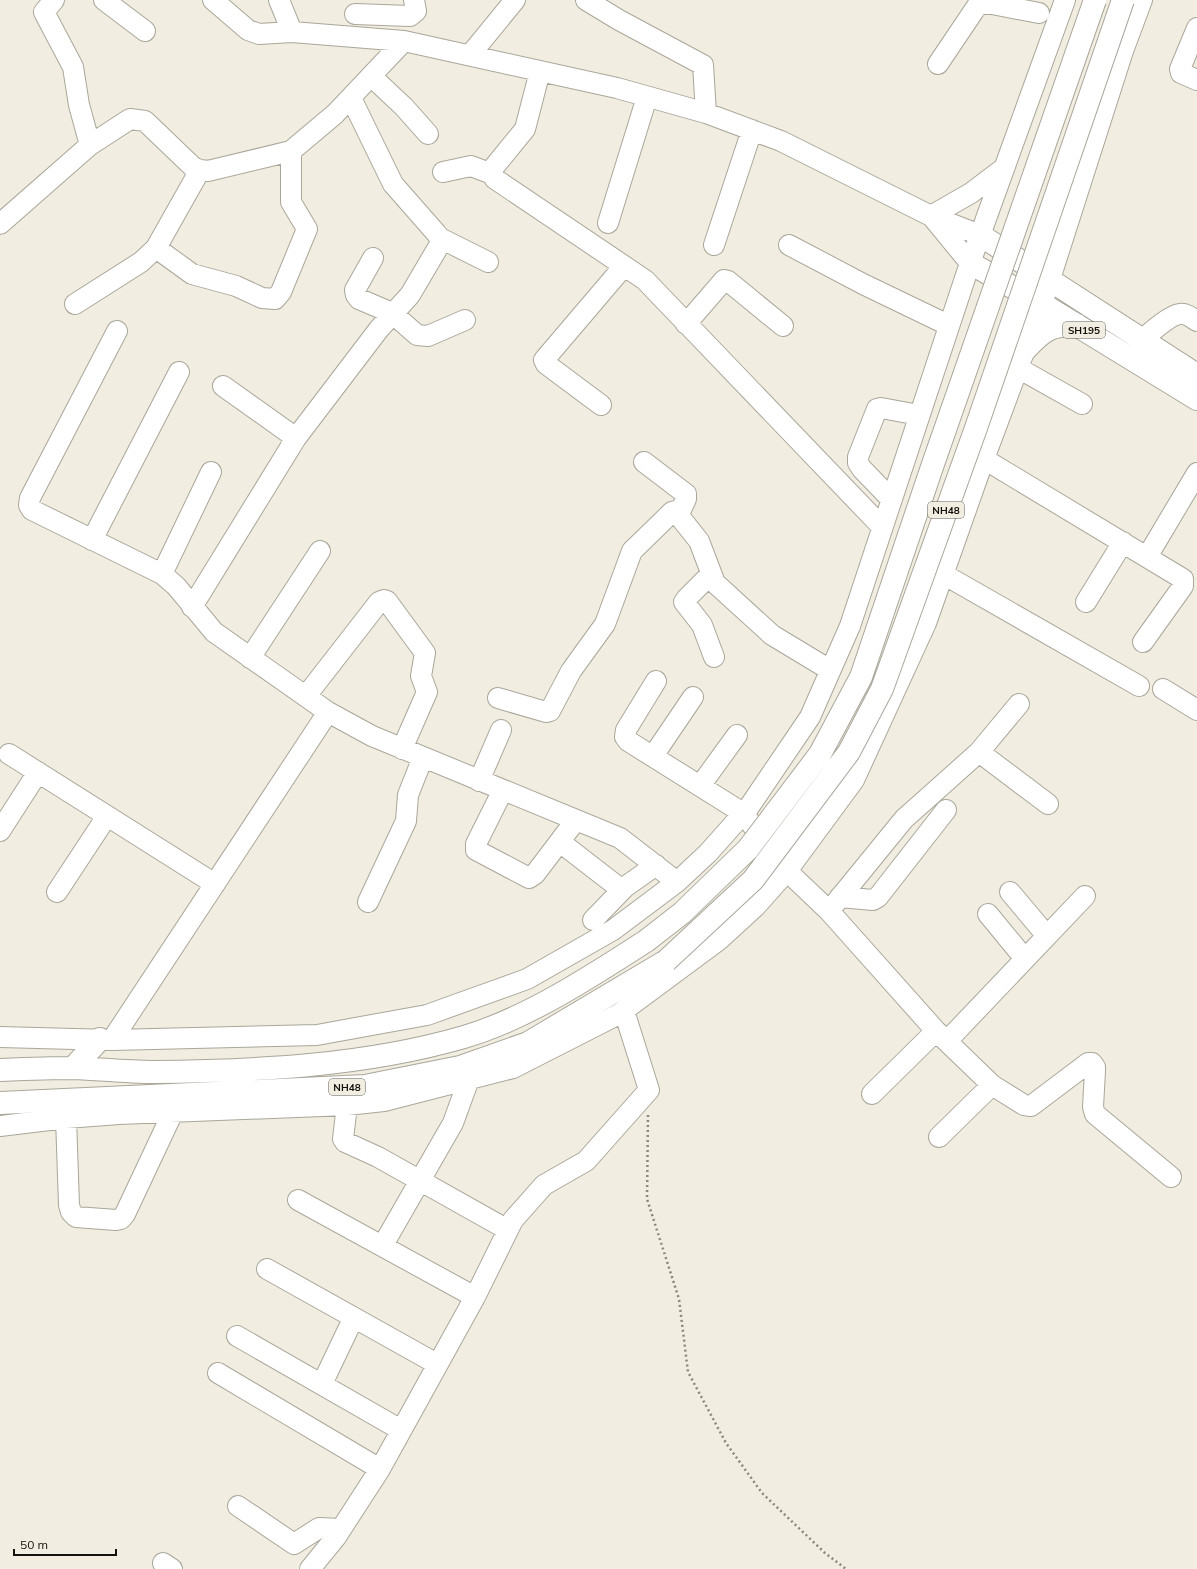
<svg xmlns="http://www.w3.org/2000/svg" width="1197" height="1569" viewBox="0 0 1197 1569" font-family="Mulish,sans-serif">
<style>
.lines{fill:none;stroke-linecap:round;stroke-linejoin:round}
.minor-casing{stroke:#aaa69a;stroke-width:22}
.major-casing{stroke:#aaa69a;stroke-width:24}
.highway-casing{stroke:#aaa69a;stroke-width:24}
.path{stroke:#89867d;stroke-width:2.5;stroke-dasharray:2 3;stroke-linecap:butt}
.minor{stroke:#fff;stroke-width:20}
.major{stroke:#fff;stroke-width:22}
.highway{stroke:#fff;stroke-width:22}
.highway-bridge-casing{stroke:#aaa69a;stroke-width:24;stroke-linecap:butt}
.highway-bridge{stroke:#fff;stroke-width:22}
.labels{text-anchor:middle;stroke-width:3;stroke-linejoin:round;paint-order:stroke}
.shield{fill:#f1ede0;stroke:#56544d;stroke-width:1}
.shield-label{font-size:10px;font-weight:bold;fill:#14120e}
</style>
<rect width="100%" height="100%" fill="#f1ede0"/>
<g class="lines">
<!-- minor casing -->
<g class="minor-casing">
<path id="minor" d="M54,0L44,12L73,67L79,105L90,145
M104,0L145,31
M213,0L248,30L259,34L292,32L404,41L617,88L706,113L781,141L931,216L980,235
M279,0L292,32
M586,0L619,20L703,65L706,113
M355,14L410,16L416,11L414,0
M1197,28L1180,69L1181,73L1197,80
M470,55L515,0
M938,64L977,6L987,3L1039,13
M540,71L525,129L494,167L492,174L495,179L645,280L882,527
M371,76L404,107L428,134
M443,172L471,166L492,174
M931,216L971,193L1004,168
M933,218L970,263
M608,223L647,97
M0,224L90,145L130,119L145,121L193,167L200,170L208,171L291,151L335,114L404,41
M440,238L488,262
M714,245L752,130
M789,245L863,284L948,325
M156,248L192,274L236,286L262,298L275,299L281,292L307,229L291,202V151
M373,258L355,290L356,295L359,299L392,313L417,335L428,336L465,320
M75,304L141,262L156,248L200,170
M686,324L724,280L728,281L783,326
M117,331L30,498L29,505L32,510L162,574L176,586L214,632L328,712L372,736L620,838L677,882
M1143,339C1151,332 1170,315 1180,314C1186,313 1192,318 1197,321
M1018,368L1082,404
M223,386L296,438
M601,405L546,364L544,360L624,266
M984,459L1183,579V586L1143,642
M644,462L686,494V499L679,514
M891,499L862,469L858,463V457L877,409L881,408L919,415
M92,540L179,372
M1147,557L1197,473
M162,574L211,472
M711,574L687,598L684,602L702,625L714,657
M943,574L1139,686
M1086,602L1123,542
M192,607L296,438L379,329L410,295L440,244V238L436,233L393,184L351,98
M250,658L320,551
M656,681L626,730L625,737L628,741L743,813L787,871L829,911L936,1031L992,1085L1024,1105L1031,1106L1088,1063H1092L1095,1067V1071L1093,1107L1095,1114L1171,1177
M1163,689L1197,710
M306,696L379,602L384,600L387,601L425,653L421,676L427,692L402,749
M498,698L546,712L550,711L571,671L605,624L632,551L672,512L675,511L699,541L715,583L772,635L830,670
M979,752L1048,804
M9,754L215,884
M653,756L693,697
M479,781L501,730
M700,786L737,735
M503,790L476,844V850L529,878L535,874L576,820
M0,831L38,772
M560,842L622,890
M57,892L107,816
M1010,892L1047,936
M840,897L873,900L878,897L946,810
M368,902L406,821L408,795L423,757
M829,911L904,819L979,752L1019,704
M988,914L1025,959
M593,920L625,887L656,865
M0,1037L112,1040L317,1035L427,1015L527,979L613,930L677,882L708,853L749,807L810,717L850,626L970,263L1065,0
M112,1040L328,712
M947,1041L1085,896
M872,1094L936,1031
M347,1105L343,1139L345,1142L378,1157L508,1230
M66,1118L69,1205L71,1212L76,1217L116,1220L121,1219L125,1214L173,1112
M0,1126L66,1118L119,1114L347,1105L384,1101L513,1068L619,1014L719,940L755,907L787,871L854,780L926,623L984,459L1042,304L1123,51L1142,0
M939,1137L992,1085
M298,1200L475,1297
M383,1245L453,1123L469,1079
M267,1269L437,1364
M237,1336L401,1430
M218,1373L380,1469
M322,1384L353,1319
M238,1506L294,1544L319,1528L341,1529
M163,1563L172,1569
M310,1569L336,1537L380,1469L475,1297L513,1220L544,1185L586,1161L649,1090L624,1011"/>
</g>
<!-- major casing -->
<g class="major-casing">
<path id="major" d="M980,235L1197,375
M970,263L1042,304L1197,399
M1025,350C1042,331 1051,324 1077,325"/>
</g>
<!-- highway casing -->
<g class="highway-casing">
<path id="highway" d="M73,1068L100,1039
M0,1070C25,1069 50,1068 74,1068C100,1069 126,1072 152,1072C256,1071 364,1066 464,1037C526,1019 592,976 646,941
M0,1103L365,1086L460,1067L528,1043L666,961"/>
</g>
<!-- path -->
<path class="path" d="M648,1115L647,1199L679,1299L688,1372L726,1443L762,1493L825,1553L846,1569"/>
<!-- minor -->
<use href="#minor" class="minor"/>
<!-- major -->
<use href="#major" class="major"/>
<!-- highway -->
<use href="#highway" class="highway"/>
<!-- highway-bridge casing -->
<g class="highway-bridge-casing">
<path id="highway-bridge" d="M646,941L682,913L748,849L820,754L861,677L932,467L1095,0
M666,961L753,880L849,752L882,689L976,428L1123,0"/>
</g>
<!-- highway-bridge -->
<use href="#highway-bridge" class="highway-bridge"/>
</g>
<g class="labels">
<!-- shield labels -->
<g class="shield">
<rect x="1063" y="322" width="42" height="16" rx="3"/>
<rect x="928" y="502" width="36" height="16" rx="3"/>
<rect x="329" y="1079" width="36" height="16" rx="3"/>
</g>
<g class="shield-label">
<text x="1084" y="334">SH195</text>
<text x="946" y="514">NH48</text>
<text x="347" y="1091">NH48</text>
</g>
</g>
<!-- scale -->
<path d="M14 1549v6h102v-6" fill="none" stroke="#14120e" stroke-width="2"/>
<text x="20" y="1549" font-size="12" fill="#14120e" stroke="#f1ede0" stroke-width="3" paint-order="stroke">50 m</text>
</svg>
